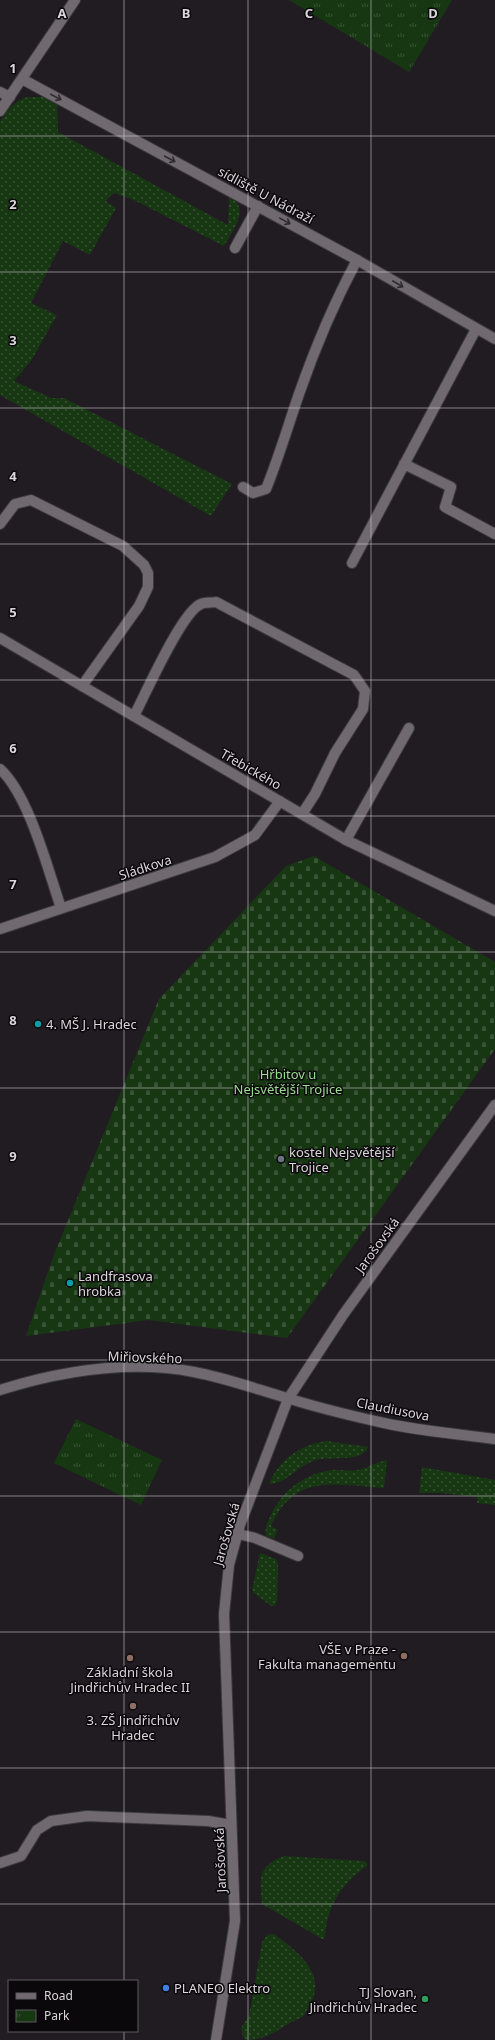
<svg xmlns="http://www.w3.org/2000/svg" width="495" height="2040" viewBox="0 0 495 2040" font-family="'Noto Sans',sans-serif">
<style>
.grass{fill:url(#grass-dots)}
.cemetery{fill:url(#cemetery-stones)}
.park{fill:url(#park-tufts)}
.lines{fill:none;stroke-linecap:round;stroke-linejoin:round}
.service-casing{stroke:#3d393d;stroke-width:12}
.minor-casing{stroke:#3d393d;stroke-width:12}
.service{stroke:#706a70;stroke-width:10}
.minor{stroke:#706a70;stroke-width:10}
.oneway{stroke:#2e2a2e}
.grid{fill:none;stroke:#dad6da;stroke-width:1;stroke-opacity:0.55}
.culture-dot{fill:#0f9aa8;stroke:#0a080a;stroke-width:1.5}
.worship-dot{fill:#6b7280;stroke:#0a080a;stroke-width:1.5}
.education-dot{fill:#8d6e63;stroke:#0a080a;stroke-width:1.5}
.shop-dot{fill:#3f7fe0;stroke:#0a080a;stroke-width:1.5}
.leisure-dot{fill:#2e9e5b;stroke:#0a080a;stroke-width:1.5}
.labels{text-anchor:middle;stroke-width:3;stroke-linejoin:round;paint-order:stroke}
.street-label{font-size:13px;fill:#dad6da;stroke:#0a080a}
.poi-label{font-size:13px;fill:#dad6da;stroke:#0a080a;text-anchor:start}
.park-label{font-size:13px;fill:#9cdc92;stroke:#0a080a}
.grid-label{font-size:13px;text-anchor:middle;font-weight:bold;fill:#dad6da;stroke:#0a080a;stroke-width:3;stroke-linejoin:round;paint-order:stroke}
</style>
<defs>
<pattern id="grass-dots" width="8" height="8" patternUnits="userSpaceOnUse"><rect width="8" height="8" fill="#173713"/><path d="M2 2h.1M6 6h.1" fill="none" stroke="#385335" stroke-width="1.8" stroke-linecap="round"/></pattern>
<pattern id="cemetery-stones" width="16" height="16" patternUnits="userSpaceOnUse"><rect width="16" height="16" fill="#173713"/><path d="M2 7V4a2 2 0 0 1 4 0v3zM10 15v-3a2 2 0 0 1 4 0v3z" fill="#385335"/></pattern>
<pattern id="park-tufts" width="24" height="20" patternUnits="userSpaceOnUse"><rect width="24" height="20" fill="#173713"/><path d="M3 7l-1-3M5 7V3M7 7l1-3M15 17l-1-3M17 17v-4M19 17l1-3" fill="none" stroke="#385335"/></pattern>
</defs>
<rect width="100%" height="100%" fill="#211c22"/>
<!-- grass -->
<path class="grass" d="M27,97H48L57,103L58,132L228,225L229,198C252,206 232,232 224,246L134,200L114,193L106,201L116,208L90,255L63,241L31,303L57,315L31,361L14,381L51,398H64L232,484L211,516L0,395V122C8,109 13,102 27,97Z
M327,1441L368,1447C362,1463 331,1456 316,1460C299,1465 286,1484 269,1484C279,1459 302,1444 327,1441Z
M387,1460L384,1488C335,1485 295,1472 271,1526L278,1530L274,1538L266,1536C264,1528 268,1521 272,1513C284,1489 306,1473 333,1470C341,1469 350,1472 358,1470C368,1468 376,1462 387,1460Z
M422,1467L495,1480V1505L477,1503V1497L442,1493H419Z
M260,1553L276,1559L278,1564L277,1601L274,1606H271L254,1593L252,1590Z
M284,1856L364,1861L368,1865C338,1887 329,1904 324,1940L262,1904C260,1879 257,1866 284,1856Z
M274,1934C296,1950 328,1974 310,2004C308,2007 306,2012 304,2015C300,2019 293,2021 288,2024C274,2033 263,2040 246,2040L243,2037L241,2028L249,2016L262,1942L267,1935Z"/>
<!-- cemetery -->
<path class="cemetery" d="M314,856L495,962V1049L287,1338L149,1320L26,1336L53,1257L159,999L286,866Z"/>
<!-- park -->
<path class="park" d="M289,0H452L409,72Z
M76,1419L162,1460L141,1505L54,1463Z"/>
<g class="lines">
<!-- service casing -->
<g class="service-casing">
<path id="service" d="M0,92L10,97
M235,248L258,206
M404,464L451,487L445,507L495,534
M243,487L253,493L266,489C279,457 288,426 299,394C315,348 334,303 357,260
M0,524L15,504L31,500L123,546L144,565L148,573V587L139,606L82,686
M352,563L476,329
M134,716C145,695 182,611 201,604C205,602 212,603 216,602L354,675L365,691L363,709L335,753L315,794L302,814
M0,769C29,795 48,870 61,908
M346,840L409,728
M238,1534L255,1538L298,1556
M0,1863L21,1856L37,1830L51,1821L87,1816L208,1821L231,1825"/>
</g>
<!-- minor casing -->
<g class="minor-casing">
<path id="minor" d="M22,79L357,260L495,339
M0,111L75,0
M0,638L346,840L495,911
M0,929L215,857L255,835L280,801
M0,1390C61,1371 131,1360 194,1372C226,1378 256,1389 287,1398C319,1408 352,1416 384,1423C420,1431 458,1434 495,1439
M216,2040L235,1921L224,1614L229,1565L240,1525L288,1399L343,1315L495,1105"/>
</g>
<!-- service -->
<use href="#service" class="service"/>
<!-- minor -->
<use href="#minor" class="minor"/>
</g>
<!-- one-way arrows -->
<defs><path id="oneway-shaft" d="M-6 0H5M1.5-3L5.5 0L1.5 3" fill="none" stroke-width="1.6" stroke-linecap="round" stroke-linejoin="round"/></defs>
<g class="oneway">
<use href="#oneway-shaft" transform="translate(56 97) rotate(28)"/>
<use href="#oneway-shaft" transform="translate(170 159) rotate(28)"/>
<use href="#oneway-shaft" transform="translate(285 221) rotate(29)"/>
<use href="#oneway-shaft" transform="translate(398 284) rotate(30)"/>
</g>
<!-- grid -->
<path class="grid" d="M124,0V1981M248,0V2040M371,0V2040M0,136H495M0,272H495M0,408H495M0,544H495M0,680H495M0,816H495M0,952H495M0,1088H495M0,1224H495M0,1360H495M0,1496H495M0,1632H495M0,1768H495M0,1904H495M124,2031V2040"/>
<!-- markers -->
<g class="culture-dot">
<circle cx="38" cy="1024" r="4"/>
<circle cx="70" cy="1283" r="4"/>
</g>
<circle class="worship-dot" cx="281" cy="1159" r="4"/>
<g class="education-dot">
<circle cx="404" cy="1656" r="4"/>
<circle cx="130" cy="1658" r="4"/>
<circle cx="133" cy="1706" r="4"/>
</g>
<circle class="shop-dot" cx="166" cy="1988" r="4"/>
<circle class="leisure-dot" cx="425" cy="1999" r="4"/>
<g class="labels">
<!-- street labels -->
<g class="street-label">
<text transform="translate(266 195) rotate(28)" y="5">sídliště U Nádraží</text>
<text transform="translate(251 769) rotate(30)" y="5">Třebického</text>
<text transform="translate(145 867) rotate(-18)" y="5">Sládkova</text>
<text transform="translate(377 1245) rotate(-54)" y="5">Jarošovská</text>
<text transform="translate(145 1357) rotate(2)" y="5">Miřiovského</text>
<text transform="translate(393 1409) rotate(11)" y="5">Claudiusova</text>
<text transform="translate(226 1534) rotate(-74)" y="5">Jarošovská</text>
<text transform="translate(220 1860) rotate(-92)" y="5">Jarošovská</text>
</g>
<!-- poi labels -->
<g class="poi-label">
<text x="46" y="1029">4. MŠ J. Hradec</text>
<text x="289" y="1157">kostel Nejsvětější<tspan x="289" dy="15">Trojice</tspan></text>
<text x="78" y="1281">Landfrasova<tspan x="78" dy="15">hrobka</tspan></text>
<text x="396" y="1654" text-anchor="end">VŠE v Praze -<tspan x="396" dy="15">Fakulta managementu</tspan></text>
<text x="130" y="1677" text-anchor="middle">Základní škola<tspan x="130" dy="15">Jindřichův Hradec II</tspan></text>
<text x="133" y="1725" text-anchor="middle">3. ZŠ Jindřichův<tspan x="133" dy="15">Hradec</tspan></text>
<text x="174" y="1993">PLANEO Elektro</text>
<text x="417" y="1997" text-anchor="end">TJ Slovan,<tspan x="417" dy="15">Jindřichův Hradec</tspan></text>
</g>
<!-- park labels -->
<g class="park-label">
<text x="288" y="1079">Hřbitov u<tspan x="288" dy="15">Nejsvětější Trojice</tspan></text>
</g>
</g>
<g class="grid-label">
<text x="62" y="18">A</text>
<text x="186" y="18">B</text>
<text x="309" y="18">C</text>
<text x="433" y="18">D</text>
<text x="13" y="73">1</text>
<text x="13" y="209">2</text>
<text x="13" y="345">3</text>
<text x="13" y="481">4</text>
<text x="13" y="617">5</text>
<text x="13" y="753">6</text>
<text x="13" y="889">7</text>
<text x="13" y="1025">8</text>
<text x="13" y="1161">9</text>
</g>
<!-- legend -->
<rect x="8" y="1980" width="130" height="52" fill="#0a080a" stroke="#5d5a5d"/>
<rect x="16" y="1993" width="20" height="6" fill="#706a70" stroke="#5d5a5d"/>
<text x="44" y="2000" font-size="12" fill="#dad6da">Road</text>
<rect x="16" y="2010" width="20" height="12" fill="url(#park-tufts)" stroke="#5d5a5d"/>
<text x="44" y="2020" font-size="12" fill="#dad6da">Park</text>
</svg>
